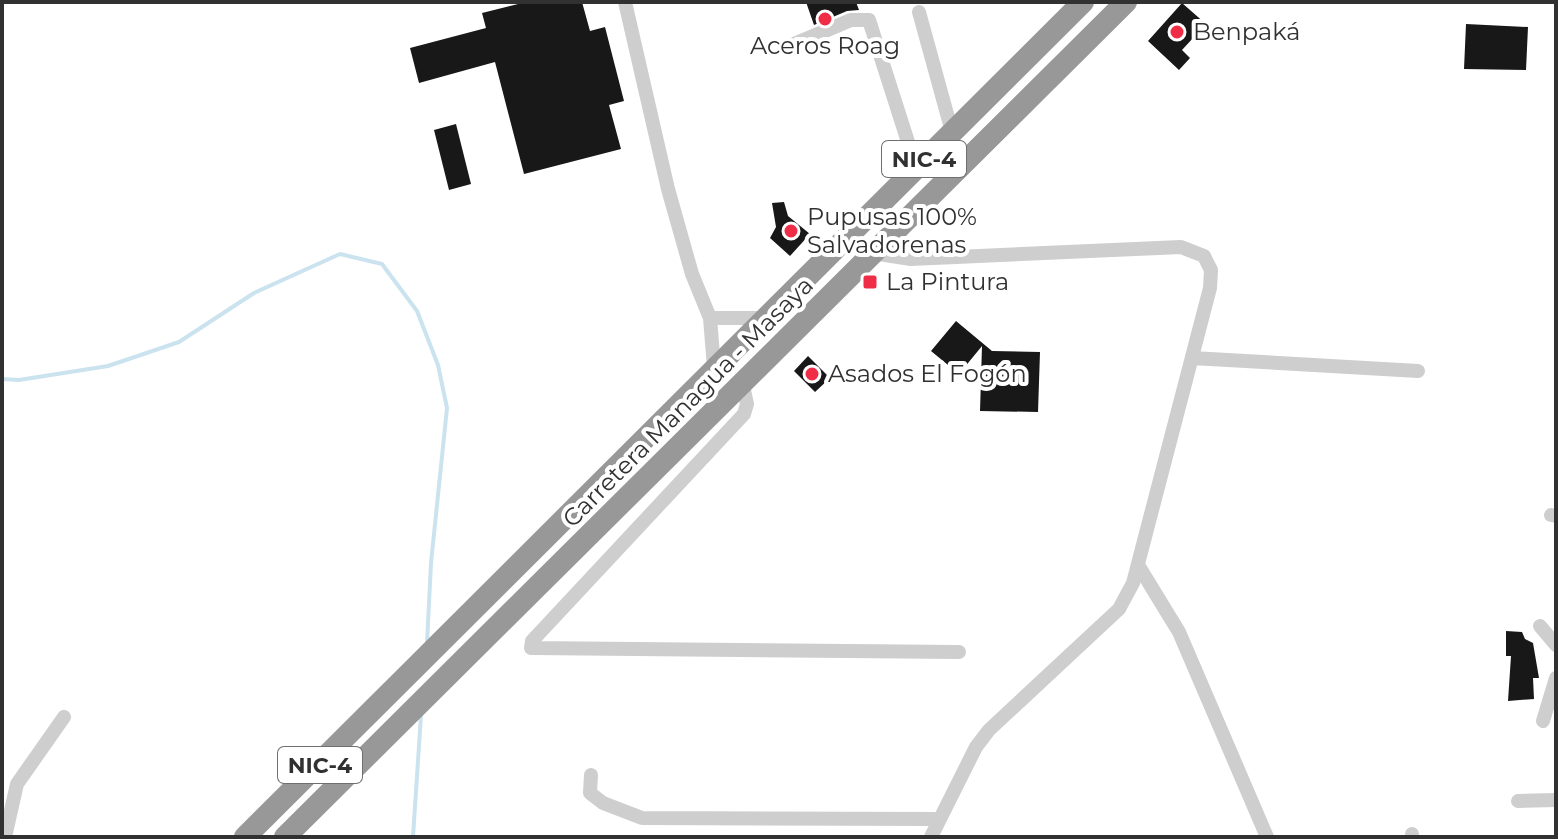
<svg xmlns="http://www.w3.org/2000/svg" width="1558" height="839" viewBox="0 0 1558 839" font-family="Montserrat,sans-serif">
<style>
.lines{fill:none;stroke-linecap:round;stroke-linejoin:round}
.stream{stroke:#cbe3ef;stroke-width:4}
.building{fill:#181818}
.minor{stroke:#cecece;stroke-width:14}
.highway{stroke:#989898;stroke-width:22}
.poi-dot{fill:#ef2d46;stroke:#fff;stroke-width:3}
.labels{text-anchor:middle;stroke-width:8;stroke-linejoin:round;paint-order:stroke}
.shield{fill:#fff;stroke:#6f6f6f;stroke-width:2}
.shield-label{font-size:22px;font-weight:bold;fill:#313131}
.poi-label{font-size:24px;fill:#313131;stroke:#fff;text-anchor:start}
.street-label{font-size:24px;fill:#313131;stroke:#fff}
</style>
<rect width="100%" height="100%" fill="#fff"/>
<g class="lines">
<!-- stream -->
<path class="stream" d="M2,379L19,380L108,366L179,342L254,293L340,254L382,264L417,311L438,365L447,408L431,563L427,643
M413,837L421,715"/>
</g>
<!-- building -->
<path class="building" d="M526,2H582L590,31L605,27L624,101L609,105L621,149L524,174L495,62L419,83L410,48L486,28L482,13Z
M806,2H856L859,10L847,11L814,25Z
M1182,3L1206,24L1182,50L1190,58L1179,70L1148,41Z
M1466,24L1528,27L1526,70L1464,69Z
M456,124L471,184L449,190L434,130Z
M784,202L788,216L810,234L790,256L770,238L776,227L772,203Z
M956,321L992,351L1040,352L1038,412L980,411L982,346L959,374L931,351Z
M808,356L830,378L815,392L794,371Z
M1506,631L1522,632L1525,639L1533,643L1539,678H1533L1534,699L1508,701L1511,656H1506Z"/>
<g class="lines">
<!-- minor -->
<path class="minor" d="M625,2L668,189L692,274L710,318L714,367
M919,12L952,132
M794,44L851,20H869L916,167
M872,253L911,259L1181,247L1204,256L1211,270L1210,288L1133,583L1119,609L989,730L976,747L931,837
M710,318H766
M1192,358L1418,371
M742,381L747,404L744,414L532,641L531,648L959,652
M1551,515L1556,516
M1138,565L1179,632L1267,837
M1540,626L1556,645
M1543,721L1556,678
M591,775L590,793L603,803L642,818L939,819
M1518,801L1556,800
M1412,834V837
M5,837L17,784L64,717"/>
<!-- highway -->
<path class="highway" d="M245,837L1083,2
M285,837L1126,2"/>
</g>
<!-- markers -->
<g class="poi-dot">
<circle cx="825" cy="19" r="8"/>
<circle cx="1177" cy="32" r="8"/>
<circle cx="791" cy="231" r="8"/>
<rect x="862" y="274" width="16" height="16" rx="4"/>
<circle cx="812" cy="374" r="8"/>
</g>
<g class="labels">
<!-- shield labels -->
<g class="shield">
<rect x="882" y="141" width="84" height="36" rx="6"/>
<rect x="278" y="747" width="84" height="36" rx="6"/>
</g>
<g class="shield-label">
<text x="924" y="167">NIC-4</text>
<text x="320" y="773">NIC-4</text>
</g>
<!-- poi labels -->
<g class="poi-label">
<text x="1193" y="40">Benpaká</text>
<text x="825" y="54" text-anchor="middle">Aceros Roag</text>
<text x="807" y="225">Pupusas 100%<tspan x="807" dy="28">Salvadorenas</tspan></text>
<text x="886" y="290">La Pintura</text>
<text x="828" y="382">Asados El Fogón</text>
</g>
<!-- street labels -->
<g class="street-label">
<text transform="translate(688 402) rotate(-45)" y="8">Carretera Managua - Masaya</text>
</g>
</g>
<!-- border -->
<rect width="1558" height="839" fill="none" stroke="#313131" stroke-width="8"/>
</svg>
